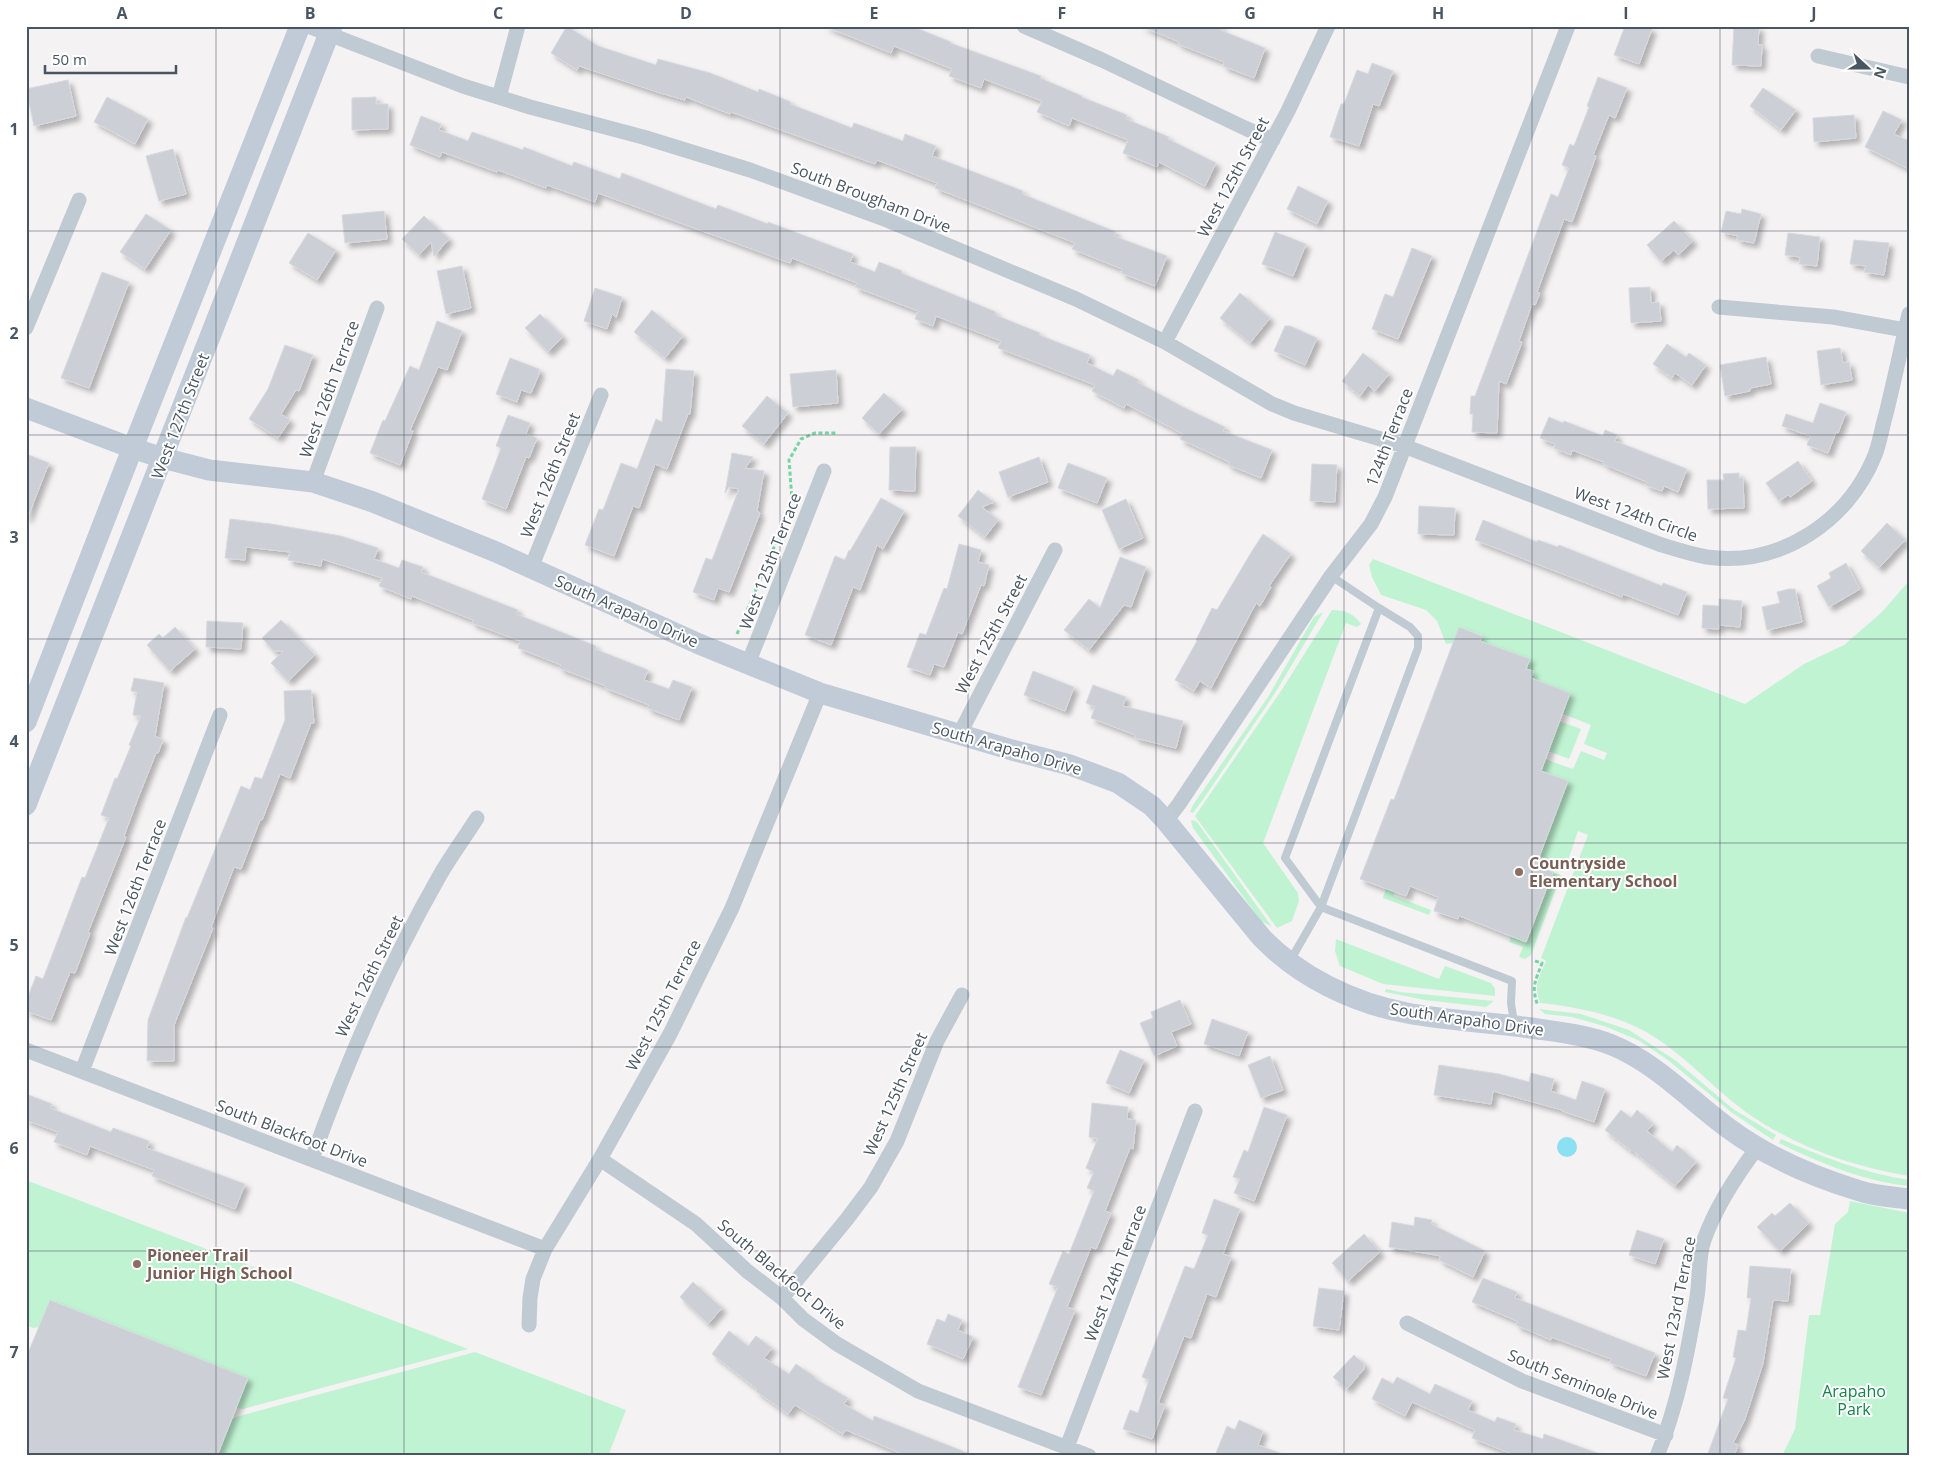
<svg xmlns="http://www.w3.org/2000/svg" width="1935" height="1482" viewBox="0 0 1935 1482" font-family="'Open Sans',sans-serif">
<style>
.green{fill:#c0f3d2}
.water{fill:#8be0f2}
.building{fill:#cccfd5;stroke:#d6d9de;filter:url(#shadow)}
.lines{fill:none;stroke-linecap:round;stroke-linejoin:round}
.path{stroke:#75d4a3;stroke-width:3;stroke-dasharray:4 2.5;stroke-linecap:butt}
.lane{stroke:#c0cad2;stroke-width:8}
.street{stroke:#c0cad2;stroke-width:15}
.secondary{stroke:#c0cbd7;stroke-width:21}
.grid{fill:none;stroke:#495662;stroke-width:1;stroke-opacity:0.55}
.education-dot{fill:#8d6e63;stroke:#fff;stroke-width:2}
.labels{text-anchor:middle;stroke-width:4;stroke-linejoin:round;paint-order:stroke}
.street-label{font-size:16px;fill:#495662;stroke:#fff}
.education-label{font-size:16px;font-weight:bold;fill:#785e54;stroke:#fff;text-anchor:start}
.park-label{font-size:16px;fill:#128448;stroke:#fff}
.neatline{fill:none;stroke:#495662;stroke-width:2}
.grid-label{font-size:16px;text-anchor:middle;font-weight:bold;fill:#495662}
</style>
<defs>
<filter id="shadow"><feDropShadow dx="4.5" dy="4.5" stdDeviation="2.5" flood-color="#0004"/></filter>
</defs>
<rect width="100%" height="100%" fill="#f5f2f3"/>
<!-- green -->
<path class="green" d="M1373,559L1745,704L1804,664L1844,645L1882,612L1909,581V1176C1853,1167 1800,1148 1753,1117C1716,1092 1684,1053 1646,1032C1614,1014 1576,1007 1540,1003C1533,985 1539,978 1546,961L1541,958L1588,835L1578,831L1566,866L1540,856L1567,781L1532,767L1539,757L1573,769L1581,751L1604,760L1607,753L1584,744L1591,725L1563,714L1570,693L1531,678L1533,671L1526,669L1530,659L1480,641L1482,635L1459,627L1453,643L1446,644L1437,621L1426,610L1381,595L1372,577L1369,565Z
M1332,610C1344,610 1354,613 1361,624L1357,627L1346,623L1263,843L1298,893L1299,901L1292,921L1277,928L1195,816L1281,691Z
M1323,612L1277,690L1202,801L1193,813L1190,812L1193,805L1268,697L1314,617Z
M1559,721L1581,729L1569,759L1548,751Z
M1193,820L1197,822L1272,927L1261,921L1193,828L1191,821Z
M1553,872L1561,875L1531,955L1525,959L1519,957L1523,947L1509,942L1511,936L1526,941Z
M1386,888L1395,892L1394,896L1431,910L1429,915L1383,898Z
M1336,939L1439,979L1445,966L1491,983L1495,989V996L1383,984L1340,966L1335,951Z
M1386,989L1400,992L1494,1001L1486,1007L1425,1000L1385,992Z
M1539,1009L1581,1014L1629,1030L1675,1060L1733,1109L1776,1135L1773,1140L1731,1112L1668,1060L1638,1040L1604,1026L1572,1017L1545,1014Z
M1781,1139C1823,1157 1864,1173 1909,1180V1186C1863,1181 1820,1163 1779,1143Z
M26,1180L468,1349L243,1409L236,1408L248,1378L51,1300L39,1327L33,1328L26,1325Z
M1850,1201L1909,1213V1456H1782L1795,1429L1809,1315H1820L1835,1224L1848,1212Z
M475,1352L626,1410L608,1456H217L232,1420L236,1417Z"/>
<!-- water -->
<path class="water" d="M1557 1147a10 10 0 1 1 20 0a10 10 0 1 1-20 0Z"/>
<!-- building -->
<path class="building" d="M567,26L598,46L656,65L658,59L710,73L758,92L759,89L791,102L790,104L852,128L854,123L903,141L905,134L936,146L932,156L1023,191L1022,194L1116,232L1114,236L1167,256L1155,286L1121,273L1122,269L1072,249L1075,243L935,188L937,183L877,160L875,164L731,112L730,114L686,97L685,100L657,92L579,66L577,70L551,53Z
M824,26H911L951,42L950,43L1041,76L1040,78L1082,96L1081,97L1127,115L1126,119L1169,137L1168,139L1216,163L1205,186L1159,162L1157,167L1123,153L1128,140L1072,118L1069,126L1037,112L1042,101L984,79L981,88L949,76L952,69L894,46L891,53Z
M1141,26H1222L1220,30L1265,48L1254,78L1223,66L1224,62L1178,44L1179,42Z
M1625,26H1645L1652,29L1639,64L1614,55Z
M1734,26L1759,27L1758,45H1762L1761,66L1732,65Z
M1372,63L1393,71L1379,106L1373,104L1359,146L1330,137L1341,104H1344L1357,70L1368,74Z
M1598,77L1627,88L1615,118L1609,115L1593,155L1596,156L1572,222L1564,219L1537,292L1540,293L1535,305L1532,304L1519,341L1522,342L1506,384L1499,381L1497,433L1472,432L1473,414H1470L1471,396H1475L1551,194L1558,197L1569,168L1562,165L1570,144L1574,146L1589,107L1587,106Z
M68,80L76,116L34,126L26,89Z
M1763,88L1796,110L1781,130L1750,106Z
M107,97L148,119L135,144L94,122Z
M376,97V104H388V129L352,130V98Z
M1883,111L1902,120L1894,134L1909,141V169L1865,147Z
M1854,115L1856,138L1814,142L1813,118Z
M421,116L441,124L439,130L468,141L472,132L523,150L524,147L572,166L574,162L620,179L622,173L716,209L718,205L768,224V222L853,254L850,262L875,272L879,262L902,271L901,273L996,312L995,315L1040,333L1039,335L1090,355L1087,363L1113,376L1117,369L1139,380L1137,382L1183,407L1225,427L1223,431L1272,450L1261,478L1228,465L1229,462L1180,439L1183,434L1126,404L1124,408L1092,391L1095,385L998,348L1001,341L936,316L933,326L915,319L918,311L855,287L857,283L792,258L790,263L598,193L595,202L547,185L546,188L498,170L497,172L442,152L440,157L410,145Z
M173,149L186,194L159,201L146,156Z
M1298,186L1328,201L1317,224L1287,209Z
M1742,209L1761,214L1754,243L1737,240L1738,236L1721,232L1726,211L1741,214Z
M384,211L387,239L345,243L342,215Z
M146,214L171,230L145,269L120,252Z
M424,216L449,239L434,256L431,242L419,255L402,239Z
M1674,221L1693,241L1678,255L1674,250L1661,261L1647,245Z
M1275,232L1306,244L1293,276L1262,264Z
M308,233L336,250L317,280L289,263Z
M1788,233L1820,237L1817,266L1799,264L1800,257L1785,255Z
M1854,240L1889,243L1884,275L1864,272L1866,266L1850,264Z
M1412,248L1432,256L1398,339L1372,329L1385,294L1393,297Z
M462,266L471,308L446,314L437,271Z
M102,272L129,282L89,388L61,378Z
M1650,287L1651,303L1659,302L1661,321L1631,323L1629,288Z
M595,288L622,297L616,318L612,314L607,329L584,321Z
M1240,293L1270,318L1250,343L1220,318Z
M652,310L683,336L665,358L634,332Z
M540,314L563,337L548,352L525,328Z
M437,321L462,331L447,370L438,367L410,430L413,431L400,465L370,453L383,420L385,421L410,366L419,370Z
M1285,326H1290L1317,338L1305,365L1274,351Z
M1667,344L1686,357L1689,353L1706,365L1692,385L1675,373L1672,378L1653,364Z
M285,345L313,355L299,391L296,390L281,414L290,420L278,438L249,419L268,389Z
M1840,348L1843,363L1849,362L1852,380L1821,385L1817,351Z
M1363,353L1389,374L1375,391L1368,385L1360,396L1342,381Z
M1766,357L1771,384L1750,388V391L1725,396L1720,365Z
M510,358L539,369V374L531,393L521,390L517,402L496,394Z
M666,369L694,371L690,414H688L667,469L655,464L639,508L633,506L614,556L585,545L599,509L603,510L621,463L637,469L656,419L662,422Z
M836,370L838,403L793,407L790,374Z
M884,393L902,409L879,434L862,418Z
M767,396L788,413L764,444L742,426Z
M1820,403L1846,412L1838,433L1836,432L1828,453L1807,445L1810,436L1782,426L1786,414L1813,423Z
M508,415L530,423L526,434L537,438L529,458L526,457L506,509L482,499L501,448L496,446Z
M1549,417L1563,423L1564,421L1603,436L1605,430L1617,435L1615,441L1687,469L1678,492L1664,486L1662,491L1645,485L1647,482L1603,464L1604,462L1572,450L1571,455L1554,448L1555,444L1540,438Z
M890,447H916L915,491L889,490Z
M732,453L753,457L745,468L764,471L757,511L760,513L729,592L718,588L714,600L693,592L706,558L712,560L739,489L729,487L725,493Z
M26,454L49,463L27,519L26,518Z
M1039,457L1048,482L1008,497L999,472Z
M1798,461L1812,481L1790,497L1788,495L1779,501L1766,483Z
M1068,463L1107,478L1097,503L1058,488Z
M1312,464L1337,465L1335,502L1310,501Z
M1739,473V478H1743L1744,508L1708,509L1707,480H1724L1723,474Z
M978,490L994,502L982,507L998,520L985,537L958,516Z
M881,498L904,511L883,549L877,545L860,590L853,587L831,645L805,635L835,556L845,560L849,550L850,551Z
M1126,499L1143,538L1119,549L1102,510Z
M1419,506L1455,508L1454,535L1418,534Z
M230,519L271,524L341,536L378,548L374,559L399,568L402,560L423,567L421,572L518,610L516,614L596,646L595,649L648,670L644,680L669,689L673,680L692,687L679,720L647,708L649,705L605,688L606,686L559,668L561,665L518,648L520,641L472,623L473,620L412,596L411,599L379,586L382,578L322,559L321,566L288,560L290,552L246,547L245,560L225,558Z
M1483,520L1537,542L1538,540L1558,547L1559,545L1662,586L1663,583L1687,592L1678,615L1623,594L1622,597L1475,540Z
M1887,523L1905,540L1879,568L1861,551Z
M1263,534L1291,554L1269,586L1271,587L1260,606L1256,603L1211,688L1200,681L1194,691L1175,680L1197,641L1196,640L1212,608L1217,610L1252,551Z
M959,544L981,550L978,562L989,565L984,586L981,585L962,634L958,632L944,667L934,664L930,675L907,667L920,633L926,635L944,588L947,589Z
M1120,557L1146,567L1131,607L1124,605L1089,650L1064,630L1089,599L1100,608Z
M1846,563L1860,589L1829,607L1817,586L1831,578L1829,573Z
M1789,589H1795L1802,622L1767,630L1762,607L1780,603L1777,592Z
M1719,599L1742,601L1740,627L1719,625V629L1702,628L1703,605L1719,606Z
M281,620L315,655L288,681L271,663L283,651H274L262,638Z
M207,621L243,623L241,649L206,647Z
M175,627L195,649L170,671L147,645L159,634L163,638Z
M1459,627L1482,636L1480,641L1530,659L1526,669L1533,671L1531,678L1570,693L1541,771L1568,781L1536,865L1553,872L1526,942L1465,918L1459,916L1458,919L1434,911L1438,897L1410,886L1406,896L1360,879L1391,799L1394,800Z
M1033,671L1074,687L1065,711L1024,695Z
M134,678L164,683L155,736L163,740L158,753H156L138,798L124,836L126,837L88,932L90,933L75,973L70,972L51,1020L26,1011V1002L36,976L43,979L82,877L85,878L109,818L101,815L115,778L117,779L131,746L129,745L141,716L133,715L137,692L131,691Z
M1093,685L1126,697L1123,706L1183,721L1176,748L1135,738V735L1091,718L1095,707L1086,703Z
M311,690L314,723H311L290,778L280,774L262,820H260L241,869L234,867L211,927L213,928L174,1025V1061H147L148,1020L186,917L187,918L241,786L250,790L255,777L262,779L285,720L284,691Z
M1180,1000L1191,1024L1171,1032L1177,1046L1154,1056L1140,1023L1153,1018L1151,1012Z
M1212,1019L1248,1032L1239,1056L1204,1044Z
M1120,1050L1144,1060L1129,1093L1106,1083Z
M1270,1056L1283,1090L1261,1098L1248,1065Z
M1439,1065L1499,1074L1529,1082L1531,1073L1554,1079L1551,1091L1576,1100L1582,1081L1605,1089L1594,1122L1562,1111V1110L1493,1091L1491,1104L1434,1095Z
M26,1094L52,1104L50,1108L111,1132L113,1128L149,1141L147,1148L245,1184L235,1209L152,1176L154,1170L90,1146L87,1155L54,1142L58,1132L26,1120Z
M1092,1103L1128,1107L1127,1119L1136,1120L1133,1149L1130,1148L1105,1211L1111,1213L1096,1249L1091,1247L1067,1307L1075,1310L1041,1395L1018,1387L1058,1287L1049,1284L1063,1251L1069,1254L1094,1191L1087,1188L1094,1172L1086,1168L1098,1138L1089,1137Z
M1264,1107L1287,1115L1254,1201L1234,1193L1240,1179L1233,1177L1244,1150L1248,1152Z
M1621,1110L1631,1118L1637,1110L1653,1124L1647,1131L1672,1152L1677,1145L1696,1162L1675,1186L1632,1150L1631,1151L1605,1130Z
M1214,1199L1240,1209L1223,1254L1231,1257L1216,1297L1207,1294L1191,1338L1184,1336L1158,1403L1165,1405L1152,1439L1123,1429L1130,1410L1138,1413L1149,1380L1142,1377L1185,1266L1194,1269L1208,1235L1202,1233Z
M1790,1203L1809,1223L1780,1251L1757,1227L1772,1213L1775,1216Z
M1415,1217L1432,1220L1431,1224L1485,1251L1473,1277L1439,1260L1441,1256L1389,1247L1392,1222L1414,1226Z
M1637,1230L1664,1239L1655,1264L1629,1255Z
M1364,1234L1380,1252L1348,1281L1332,1263Z
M1750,1266L1791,1269L1788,1301L1773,1300L1763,1363L1745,1419L1733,1443L1738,1445L1734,1456H1707L1728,1399L1723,1398L1736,1358L1733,1357L1738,1330L1746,1331L1751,1298H1747Z
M1483,1278L1517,1292L1515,1298L1655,1353L1646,1376L1610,1363L1611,1359L1551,1337V1340L1516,1325L1517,1321L1472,1302Z
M693,1282L722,1308L708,1324L680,1297Z
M1319,1288L1344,1291L1339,1330L1313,1326Z
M50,1300L248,1378L217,1456H26V1358Z
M948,1314L962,1320L958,1330L973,1337L963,1359L927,1344L937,1319L945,1322Z
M729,1331L748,1346L756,1336L772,1348L764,1358L789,1374L796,1364L815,1377L814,1378L848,1398L844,1404L873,1421L874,1416L970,1454V1456H907L846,1430L843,1434L795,1405L788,1414L756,1391L757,1389L712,1354Z
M1354,1355L1364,1364V1369L1347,1389L1333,1377Z
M1397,1377L1430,1394L1435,1384L1472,1401L1468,1410L1495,1422L1497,1417L1516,1424L1514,1430L1543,1439L1544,1434L1600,1454V1456H1517L1472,1438L1475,1430L1412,1402L1405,1416L1372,1399L1382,1378L1393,1384Z
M1239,1420L1263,1431L1258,1445L1282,1454V1456H1223L1216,1453L1227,1426L1235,1430Z"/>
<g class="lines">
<!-- path -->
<path class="path" d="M788,514L792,500L789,460L801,439L815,433H838
M737,634L781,531
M1535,961L1542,963C1535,982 1531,987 1538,1006"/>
<!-- lane -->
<path class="lane" d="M1379,608L1285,858L1321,907L1512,981L1511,1003L1514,1023
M1290,961L1321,907L1418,648V636L1410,627L1379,608L1331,576"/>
<!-- street -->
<path class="street" d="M308,26L463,86L530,107L643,137L750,170L887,220L1076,299L1165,342L1272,404L1294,413L1404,446L1659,544C1675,549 1690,554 1707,557C1780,567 1848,522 1875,455C1880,442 1882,427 1886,414C1894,381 1901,348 1909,314
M1024,26L1102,60L1247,129L1273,140
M1818,56L1909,77
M499,97L518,26
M1719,307L1833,317L1905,330
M26,328L79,200
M1165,342L1288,111L1328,26
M313,482L377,308
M531,568L601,395
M748,664L824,471
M959,735L1055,550
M1166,821L1179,804L1331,576L1371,524L1385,497L1568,26
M26,1050L545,1249
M82,1071L220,715
M312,1159C347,1061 388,966 440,875C451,856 465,837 477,818
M600,1159L696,1224L747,1271L782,1298L803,1319L837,1344L918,1391L1089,1456
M782,1298L847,1219L871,1187L897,1141L937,1041L962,995
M1407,1323L1522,1381L1666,1435
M529,1325L530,1298L533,1279L545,1249L600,1159L670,1034L732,908L820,693
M1067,1447L1195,1111
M1657,1456C1678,1405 1688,1351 1697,1297C1700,1279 1698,1257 1704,1240C1716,1206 1736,1176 1757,1148"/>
<!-- secondary -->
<path class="secondary" d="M26,408L132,448L163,458L209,470L313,482L373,502L496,552L699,644L820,693L1012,750L1070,765L1118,783L1152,806L1166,821L1262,938C1300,977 1353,1003 1407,1013C1448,1021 1490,1022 1531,1028C1558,1032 1587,1035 1612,1045C1656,1063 1690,1100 1728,1128C1767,1157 1814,1177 1860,1191C1875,1196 1893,1197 1909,1199
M26,722L124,470L300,26
M26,805L332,26"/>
</g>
<!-- grid -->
<path class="grid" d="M216,26V1456M404,26V1456M592,26V1456M780,26V1456M968,26V1456M1156,26V1456M1344,26V1456M1532,26V1456M1720,26V1456M26,231H1909M26,435H1909M26,639H1909M26,843H1909M26,1047H1909M26,1251H1909"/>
<!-- markers -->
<g class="education-dot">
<circle cx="1519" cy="872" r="5"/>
<circle cx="137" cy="1264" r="5"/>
</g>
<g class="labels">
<!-- street labels -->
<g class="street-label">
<text transform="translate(1233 177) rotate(-62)" y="6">West 125th Street</text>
<text transform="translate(871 197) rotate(21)" y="6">South Brougham Drive</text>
<text transform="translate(329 389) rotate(-70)" y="6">West 126th Terrace</text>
<text transform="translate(180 416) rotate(-69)" y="6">West 127th Street</text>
<text transform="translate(1389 437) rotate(-69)" y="6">124th Terrace</text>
<text transform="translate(550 475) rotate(-68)" y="6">West 126th Street</text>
<text transform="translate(1636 514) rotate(20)" y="6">West 124th Circle</text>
<text transform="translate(770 561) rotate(-69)" y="6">West 125th Terrace</text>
<text transform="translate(627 611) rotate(24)" y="6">South Arapaho Drive</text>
<text transform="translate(991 634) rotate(-62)" y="6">West 125th Street</text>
<text transform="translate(1007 748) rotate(16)" y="6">South Arapaho Drive</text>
<text transform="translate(135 887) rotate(-69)" y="6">West 126th Terrace</text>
<text transform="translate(369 976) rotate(-64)" y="6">West 126th Street</text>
<text transform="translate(663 1005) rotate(-63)" y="6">West 125th Terrace</text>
<text transform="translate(1467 1019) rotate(8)" y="6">South Arapaho Drive</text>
<text transform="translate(895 1094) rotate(-66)" y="6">West 125th Street</text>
<text transform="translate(292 1133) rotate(21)" y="6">South Blackfoot Drive</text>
<text transform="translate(1115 1273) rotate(-69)" y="6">West 124th Terrace</text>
<text transform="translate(782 1274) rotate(40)" y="6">South Blackfoot Drive</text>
<text transform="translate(1676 1308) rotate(-79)" y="6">West 123rd Terrace</text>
<text transform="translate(1583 1384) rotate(22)" y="6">South Seminole Drive</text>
</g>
<!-- education labels -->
<g class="education-label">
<text x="1529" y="869">Countryside<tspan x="1529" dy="18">Elementary School</tspan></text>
<text x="147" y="1261">Pioneer Trail<tspan x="147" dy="18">Junior High School</tspan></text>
</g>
<!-- park labels -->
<g class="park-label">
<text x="1854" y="1397">Arapaho<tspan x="1854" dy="18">Park</tspan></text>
</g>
</g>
<!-- border -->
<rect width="1935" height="1482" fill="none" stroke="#ffffff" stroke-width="55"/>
<!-- north arrow -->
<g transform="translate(1868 68) rotate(111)" stroke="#ffffff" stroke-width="4" paint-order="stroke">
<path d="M0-4L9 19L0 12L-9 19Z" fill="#495662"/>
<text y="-8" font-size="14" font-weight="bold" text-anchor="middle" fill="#495662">N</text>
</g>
<!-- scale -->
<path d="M45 65v8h131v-8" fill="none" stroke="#495662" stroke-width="2.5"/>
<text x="52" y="65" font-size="15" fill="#495662" stroke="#ffffff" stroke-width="4" paint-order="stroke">50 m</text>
<rect x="28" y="28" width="1880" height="1426" class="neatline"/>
<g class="grid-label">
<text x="122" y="19">A</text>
<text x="310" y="19">B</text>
<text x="498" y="19">C</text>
<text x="686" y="19">D</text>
<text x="874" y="19">E</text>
<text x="1062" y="19">F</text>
<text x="1250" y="19">G</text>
<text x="1438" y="19">H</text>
<text x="1626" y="19">I</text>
<text x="1814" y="19">J</text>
<text x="14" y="135">1</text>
<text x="14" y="339">2</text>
<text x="14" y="543">3</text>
<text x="14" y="747">4</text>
<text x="14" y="951">5</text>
<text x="14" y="1154">6</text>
<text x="14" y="1358">7</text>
</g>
</svg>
